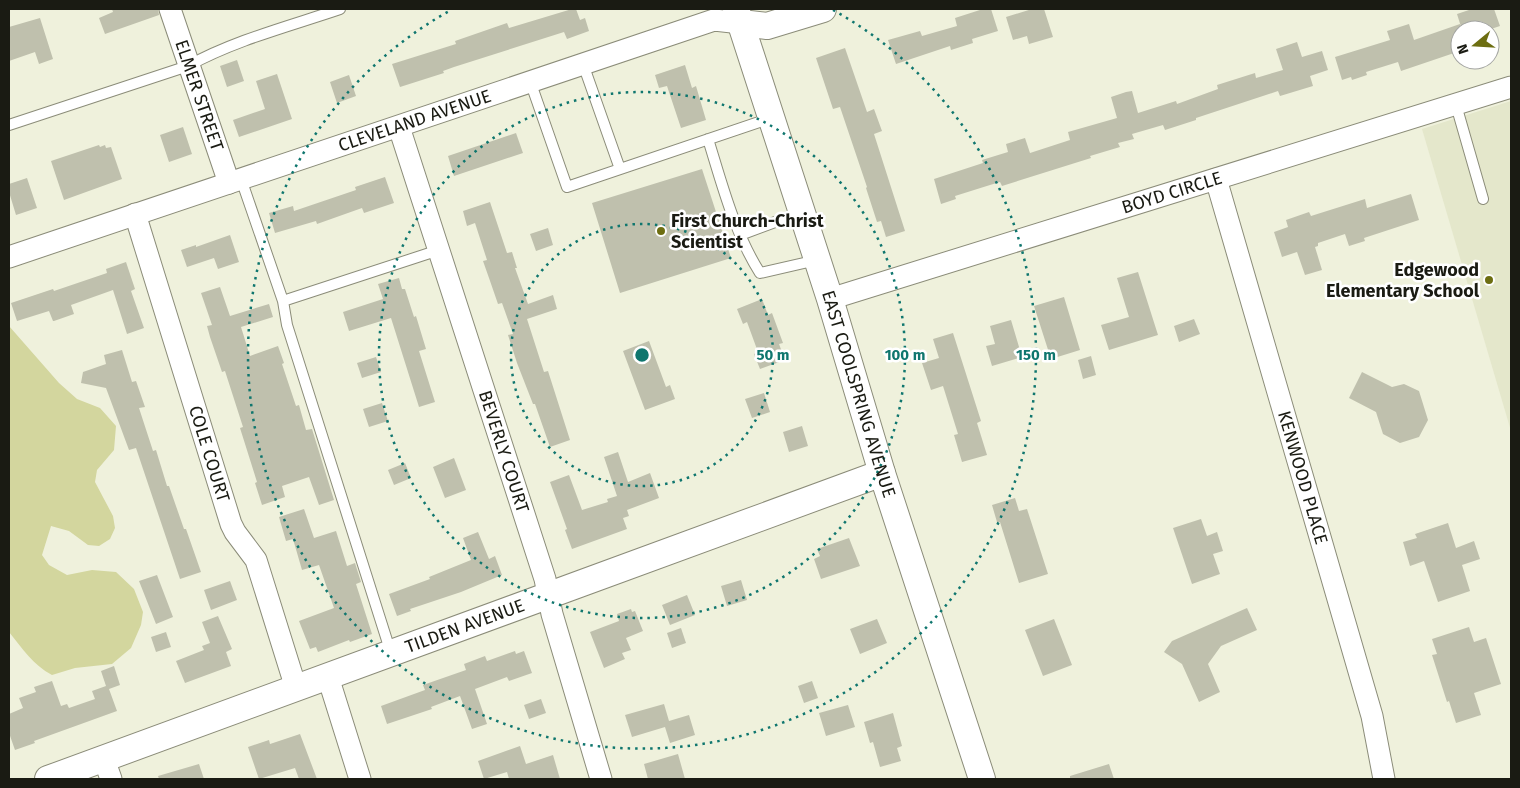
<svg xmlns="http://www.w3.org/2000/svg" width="1520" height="788" viewBox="0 0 1520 788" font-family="'Fira Sans',sans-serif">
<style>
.built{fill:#e4e7cb}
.green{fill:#d3d69e}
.building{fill:#bfc0ad}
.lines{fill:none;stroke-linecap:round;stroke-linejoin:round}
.service-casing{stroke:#8b8c79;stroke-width:12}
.minor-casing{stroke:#8b8c79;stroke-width:23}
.tertiary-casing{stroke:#8b8c79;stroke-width:28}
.service{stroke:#fff;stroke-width:10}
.minor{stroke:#fff;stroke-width:21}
.tertiary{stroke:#fff;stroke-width:26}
.ring{fill:none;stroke:#0f766e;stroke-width:2.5;stroke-dasharray:2.5 5}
.poi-dot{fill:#6d6e11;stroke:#fff;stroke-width:2}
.labels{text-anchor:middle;stroke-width:5;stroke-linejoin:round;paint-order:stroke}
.street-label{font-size:18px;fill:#1a1b13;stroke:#fff}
.poi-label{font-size:18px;font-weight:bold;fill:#1a1b13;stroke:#fff;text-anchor:start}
.centre{fill:#0f766e;stroke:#fff;stroke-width:2.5}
.ring-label{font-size:15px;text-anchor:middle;font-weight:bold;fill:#0f766e;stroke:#fff;stroke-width:5;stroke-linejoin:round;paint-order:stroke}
</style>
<rect width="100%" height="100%" fill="#eff1dc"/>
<!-- built -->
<path class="built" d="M1511,101V431L1422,129Z"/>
<!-- green -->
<path class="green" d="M9,326L59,383L77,399L100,408L116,426L114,450L97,470L95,482L113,516L115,528L110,539L99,546L88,545L69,531L51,526L42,555L49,565L67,575L92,570L116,572L134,589L143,612L141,625L131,648L112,664L75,668L52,675C33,665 22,648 9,632Z"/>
<!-- building -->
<path class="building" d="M112,9H158L159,15L105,34L99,18L113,12Z
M572,9H576L580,20L585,18L589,31L567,39L564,32L454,67L443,71L444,73L400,87L392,64L456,44L455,41L507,23L509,28Z
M983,9H991L998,31L972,39L973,43L951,50L950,46L896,64L888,40L920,31L922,36L957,26L955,18Z
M1032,9H1044L1053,37L1029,44L1027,36L1013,40L1006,17Z
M1472,9H1494L1500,26L1488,30H1462L1457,14Z
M40,18L53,59L39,64L35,52L9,61V27Z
M1409,24L1414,40L1460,24V51L1401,71L1398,62L1366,72L1367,75L1352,80L1351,77L1342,80L1335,57L1390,40L1387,31Z
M1297,42L1302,57L1322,51L1328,70L1310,76L1313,86L1280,96L1278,91L1196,118V120L1165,130L1163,125L1132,134L1134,139L1118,143L1120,147L1090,156L1091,158L1002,186L1000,182L990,185L955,196L956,199L941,204L934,179L983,163L982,160L1008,152L1006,144L1025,138L1030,153L1070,140L1068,132L1117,118L1111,97L1126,92L1132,91L1138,113L1176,101L1177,104L1218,89L1217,85L1255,73L1256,78L1283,70L1276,49Z
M845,48L867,112L874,109L882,131L874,134L905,231L886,237L881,221L877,222L866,188L867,187L840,107L833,109L816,58Z
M237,60L244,81L227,87L220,66Z
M685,65L692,88L696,86L706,120L681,128L667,86L659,88L655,75Z
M277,74L292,119L239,137L233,120L265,109L256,81Z
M349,75L356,96L337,103L330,82Z
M183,127L192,154L169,162L160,135Z
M516,133L523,153L454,176L448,156Z
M99,145L100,147L105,145L106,148L111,147L122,179L64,200L51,161Z
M702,169L731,258L620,293L592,203Z
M385,177L394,203L364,213L362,208L317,224L316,221L275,233L269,213L293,206L294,211L356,190L355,187Z
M27,178L37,208L16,215L9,192V184Z
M1411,194L1419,220L1364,238L1365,241L1349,246L1345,234L1318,243V246L1315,247L1322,270L1305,275L1297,252L1282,257L1274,232L1288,227L1286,220L1309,212L1311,216L1365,199L1367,208Z
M490,202L507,253L512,252L517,268H515L528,304L553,295L557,309L527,319L544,372L548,371L570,440L550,447L535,404H533L517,363L508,335L513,334L502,303L498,304L489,278L483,261L487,260L475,223L467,226L463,211Z
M548,228L553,245L536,251L530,234Z
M230,235L239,262L218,269L214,258L187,267L181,250L196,245V247Z
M126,262L135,289L131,291L144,328L127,334L113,290L71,305L74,314L54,321H53L49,311L17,321L11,303L53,289L54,291L107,273L106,269Z
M1138,272L1158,335L1109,350L1101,325L1129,317L1117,278Z
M399,278L402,289H405L414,317L416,316L426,349L419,351L435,402L419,407L391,318L349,331L343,312L383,299L378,284Z
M220,287L230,316L269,304L273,317L241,327L250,356L278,346L284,363L282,364L296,406L299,405L306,430L312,429L334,500L319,505L309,477L282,486L285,497L262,505L255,483L257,482L240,428L243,427L225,371L222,372L210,337L207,326L212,325L201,293Z
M1064,297L1080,350L1051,359L1034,306Z
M762,299L768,315L772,313L783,343L779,344L785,360L760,369L754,354L758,352L747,322L743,324L737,309Z
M1194,319L1200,334L1179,342L1174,326Z
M1011,320L1022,357L992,366L986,346L995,344L990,326Z
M953,333L981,421L977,423L987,455L962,462L954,435L958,434L943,386L931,390L922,363L939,358L933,339Z
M649,341L666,387L670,385L675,399L645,410L623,351Z
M122,350L132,382L136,381L145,407L139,408L153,451L156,450L167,486H169L184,529H186L201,572L180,579L136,448L129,450L106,388L81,383L83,372L106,364L104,355Z
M1091,356L1096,375L1083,379L1078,360Z
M376,357L381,372L362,378L357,363Z
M1362,372L1392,387L1404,384L1419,391L1428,420L1419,437L1400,443L1383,434L1376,412L1349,398Z
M764,393L770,412L752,418L745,399Z
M382,403L388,421L369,427L363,409Z
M802,426L808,446L789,452L783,432Z
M618,452L628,482L650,473L659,498L627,510L629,516L623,518L627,529L572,549L565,530L567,529L550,482L569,475L582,510L608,502L607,499L617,496L604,457Z
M454,458L466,490L445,498L433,467Z
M405,463L411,478L394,485L388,470Z
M1015,498L1019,511L1027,509L1048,574L1019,583L1000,522H997L992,505Z
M304,509L314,538L336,531L347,566L355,563L361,582L356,584L372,634L350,642L349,640L318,652L316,647L310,649L299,621L334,608L319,565L302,570L293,539L286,541L279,517Z
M1201,519L1207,536L1217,532L1223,551L1213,554L1220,574L1192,584L1173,528Z
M1448,523L1456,548L1474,541L1480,559L1462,565L1470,591L1438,602L1424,561L1410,566L1403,542L1417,538L1415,534Z
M478,532L489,559L495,556L502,575L461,592L410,609L411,611L397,616L389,594L430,579L429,577L471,560L463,538Z
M849,538L860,566L821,579L814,559L820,556L817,549Z
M157,575L173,617L156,624L139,581Z
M741,580L747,600L727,606L721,586Z
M230,581L237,600L211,610L204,590Z
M687,595L695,615L670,625L662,605Z
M1247,608L1257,630L1221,646L1208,664L1220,692L1199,702L1182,664L1164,652L1172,641Z
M631,609L632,612L635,611L643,631L626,638L631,650L622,653L625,659L604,668L590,632L619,621L617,614Z
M218,616L232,649L226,652L231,666L185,683L176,661L204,650L202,646L210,643L202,622Z
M877,619L887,643L860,654L850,629Z
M1054,619L1072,665L1043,676L1025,630Z
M1469,627L1474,642L1486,638L1501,684L1474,693L1481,715L1456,723L1449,701L1447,702L1432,655L1437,654L1432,639Z
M681,628L686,643L672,648L667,633Z
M166,632L171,647L156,652L151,637Z
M515,651L516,654L524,651L532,673L509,681L507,677L475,689L487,724L472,729L460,696L431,707L432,709L387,724L381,706L425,690L423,685L466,670L464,664L485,656L487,661Z
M114,666L120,685L109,689L117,711L34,741L35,743L15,750L9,733V714L23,708L19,698L36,692L34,687L52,681L61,706L67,704L69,708L95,699L92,691L106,686L101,671Z
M812,681L818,698L804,703L798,686Z
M541,699L546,713L529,719L524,705Z
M664,704L669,721L689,715L695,735L670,743L665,727L632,737L625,715Z
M848,705L855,727L826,736L819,713Z
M893,713L902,746L897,748L901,761L880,767L873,742L870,743L864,722Z
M300,734L317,779H299L295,768L259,779L248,747L269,740L270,744Z
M520,746L526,764L553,755L560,779H509L507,772L484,779L478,761Z
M678,754L685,779H648L644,764Z
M199,764L204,779H159L158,776Z
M1109,764L1114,779H1070V776Z"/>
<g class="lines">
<!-- service casing -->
<g class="service-casing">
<path id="service" d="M583,64L620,169
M530,81L567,187L771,118
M1456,105L1483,199
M9,125L188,66C235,40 290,26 340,9
M708,139C722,184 734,232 760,273L817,260
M241,179L283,301L439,250
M740,235L802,212
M283,301L287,325L391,653"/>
</g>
<!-- minor casing -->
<g class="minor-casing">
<g id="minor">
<path id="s1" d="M170,9L229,183"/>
<path id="s2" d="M399,127L545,579L552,614L601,779"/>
<path id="s3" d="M1216,179L1372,716L1384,779"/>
<path id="s4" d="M135,214L231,524L235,532L256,560L296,688"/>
<path id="s5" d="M9,257L714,20L741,23"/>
<path id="s6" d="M830,299L1511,87"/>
<path d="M328,677L360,779"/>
<path d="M104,759L111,779"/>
</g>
</g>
<!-- tertiary casing -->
<g class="tertiary-casing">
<g id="tertiary">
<path id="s7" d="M736,9L830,299L882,473L982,779"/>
<path d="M741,23L767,26L823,9"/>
<path id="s8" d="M48,779L882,473"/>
</g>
</g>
<!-- service -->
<use href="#service" class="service"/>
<!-- minor -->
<use href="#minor" class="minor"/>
<!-- tertiary -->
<use href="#tertiary" class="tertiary"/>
</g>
<!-- distance rings -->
<g class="ring">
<circle cx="642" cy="355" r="131"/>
<circle cx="642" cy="355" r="263"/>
<path d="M833 10A394 394 0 1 1 451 10"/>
</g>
<!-- markers -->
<g class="poi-dot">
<circle cx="661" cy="231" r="5"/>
<circle cx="1489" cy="280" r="5"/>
</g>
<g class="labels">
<!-- street labels -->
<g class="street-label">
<text dy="6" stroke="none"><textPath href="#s1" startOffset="91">ELMER STREET</textPath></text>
<text dy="6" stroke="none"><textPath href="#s5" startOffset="428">CLEVELAND AVENUE</textPath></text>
<text dy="6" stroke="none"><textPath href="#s6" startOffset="358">BOYD CIRCLE</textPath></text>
<text dy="6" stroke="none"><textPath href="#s7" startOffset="404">EAST COOLSPRING AVENUE</textPath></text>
<text dy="6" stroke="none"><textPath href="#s2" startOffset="341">BEVERLY COURT</textPath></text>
<text dy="6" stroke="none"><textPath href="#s4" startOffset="251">COLE COURT</textPath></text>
<text dy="6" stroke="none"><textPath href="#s3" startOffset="311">KENWOOD PLACE</textPath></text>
<text dy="6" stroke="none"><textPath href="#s8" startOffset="444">TILDEN AVENUE</textPath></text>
</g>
<!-- poi labels -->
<g class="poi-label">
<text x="671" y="227">First Church-Christ<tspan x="671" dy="21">Scientist</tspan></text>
<text x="1479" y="276" text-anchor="end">Edgewood<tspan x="1479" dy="21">Elementary School</tspan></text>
</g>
</g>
<circle cx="642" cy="355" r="8" class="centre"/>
<g class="ring-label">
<text x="773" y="360">50 m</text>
<text x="905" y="360">100 m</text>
<text x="1036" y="360">150 m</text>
</g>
<!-- border -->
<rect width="1520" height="788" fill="none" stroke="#1a1b13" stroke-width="20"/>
<!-- north arrow -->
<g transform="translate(1475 45) rotate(252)"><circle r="24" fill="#ffffff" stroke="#a3a4a1"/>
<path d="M0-4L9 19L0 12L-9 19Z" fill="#6d6e11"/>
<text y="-8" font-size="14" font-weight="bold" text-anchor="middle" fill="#1a1b13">N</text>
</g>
</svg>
